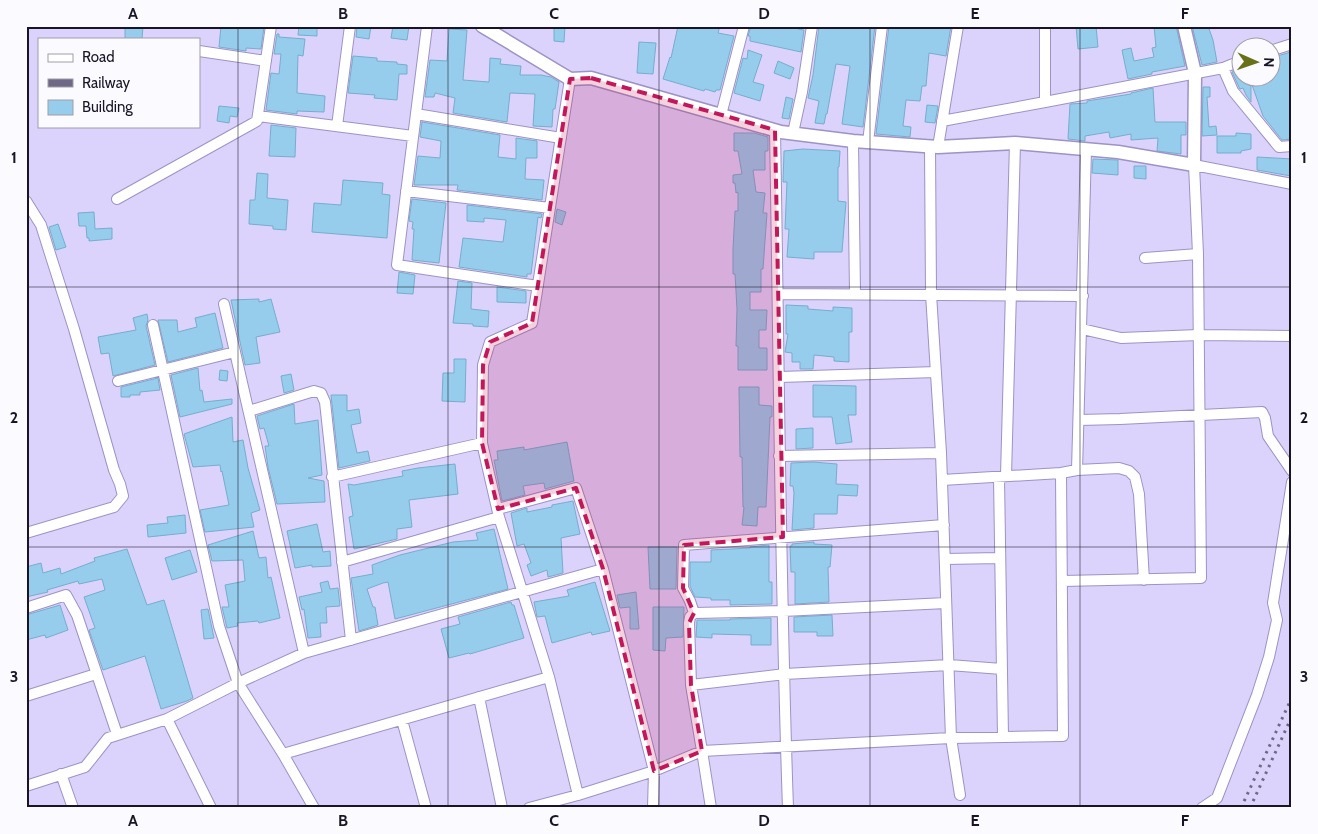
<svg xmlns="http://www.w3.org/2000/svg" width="1318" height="834" viewBox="0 0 1318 834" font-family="Cabin,sans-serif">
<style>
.building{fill:#96ccec;stroke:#77adcb}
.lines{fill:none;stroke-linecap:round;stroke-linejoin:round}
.minor-casing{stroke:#9d93c4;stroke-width:12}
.tertiary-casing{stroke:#9d93c4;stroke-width:15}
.minor{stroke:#fff;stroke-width:10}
.tertiary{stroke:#fff;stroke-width:12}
.rail{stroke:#6f6985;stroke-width:3;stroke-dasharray:2.5 5;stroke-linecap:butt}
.marked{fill:#c2185b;fill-opacity:0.2;stroke:#c2185b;stroke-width:4;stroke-dasharray:10 6;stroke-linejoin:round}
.grid{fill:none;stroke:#191527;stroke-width:1;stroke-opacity:0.55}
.neatline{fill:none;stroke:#191527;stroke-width:2}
.grid-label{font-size:16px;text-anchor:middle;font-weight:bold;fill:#191527}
</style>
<rect width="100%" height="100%" fill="#dbd3fc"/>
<!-- building -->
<path class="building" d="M125,26H143L142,39H125Z
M221,26L264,27L261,49L246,48V51L219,47Z
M299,26H317V36L298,35Z
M357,26H371L369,39L356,37Z
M393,26H409L407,40L391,38Z
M554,26H565L564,42L554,41Z
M678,26H720L718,33L734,36L720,90H716L715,92L705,89L704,91L663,79L670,57L671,58Z
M751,26H799L798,29L804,30L801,52L750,41V36H748Z
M819,26H875L863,127L842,124L850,66L836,64L827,114H826L824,124L815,123L819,101L808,98L813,75Z
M889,26H951L946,56L929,53L926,86H922L920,101L906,100L903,126L911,127L910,137L876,134Z
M1076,26H1096L1098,47L1078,49Z
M1154,26H1176L1185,66L1152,72V74L1128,79L1122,50L1131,48L1134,61L1154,57L1152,48L1156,47Z
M1192,26H1208L1213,40L1217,62L1202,65Z
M449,29L467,30L463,80L489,82L490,58L501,59L500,64L521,66L520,75H541L551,77L559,82L555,109H553L552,127L533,126L535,94L510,93L507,122L453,113L455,98L435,93L434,97H425L430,60L447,61Z
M277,34H279V37L305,39L303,56L298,55L297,93L325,96L324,112L297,111V114L266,110L271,73L279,74L281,54H274Z
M639,42L656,43L653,74L637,73Z
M748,50L762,55L753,82L764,85L760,101L734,93L743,58L747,59Z
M1291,52L1292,139L1282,140L1263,116L1251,82V102L1246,95L1243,88L1240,89L1239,87L1232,72L1240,68V78H1270V58Z
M353,56L377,58V61L397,62V64L407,65V74H399L397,100L374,98L375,95L348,93Z
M778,61L794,68L790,79L774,73Z
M1203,87H1210V97H1207L1209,127L1216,126L1217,135L1202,136Z
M1153,88L1155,122H1186V135H1181V154L1157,151L1158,138L1131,140V134L1110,138L1109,132L1085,136V141L1068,139L1070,104L1087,103V101L1131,94V93Z
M786,97L793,99L789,119L782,118Z
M927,105L938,106L935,123L925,122Z
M219,106L239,108L237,117L230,116L229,123L217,121Z
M422,122L500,135L498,157L516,159V138L537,141V158H526L525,179L544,180L542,200L457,190L458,185H414L418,156L440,158L441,141L420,137Z
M271,125L296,128L295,157L269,156Z
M734,133H754L768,137V151H765V170H753L756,192L765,193L763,213H767L763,269H761V292H750V310H767L766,330H759V348H767V370H738V346H736L737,309L735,274H733V249L735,211H738V192L736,193L735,183H733V175L742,174L738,151H734Z
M1236,133L1251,134V149L1241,151V153H1217V136H1236Z
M803,149L840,151L839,167H838V201L846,202L842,252H814V259L787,257L789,229H785L787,182H783L784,151Z
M1257,157L1292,159L1291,176L1257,170Z
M1093,159L1118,160V175L1092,173Z
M1134,166H1146V179L1134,178Z
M257,173L268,174L267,198L288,200L286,230L273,229V226L249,224L250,200H255Z
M343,180L383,183L382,194L390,195L387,238L312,232L314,203L341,205Z
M412,199L446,203L439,263L412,260L414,229H412L413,222L409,221Z
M467,205L542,214L541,218L538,217L531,274H527V277L459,267L463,238L503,242L506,220L484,218V222L467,221Z
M557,209L566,212L562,225L555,222Z
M94,212L95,229L112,228V239L89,241V238H87L86,226H79L78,213Z
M58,224L66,247L56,250L49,227Z
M399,272L415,275L413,294L397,293Z
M458,281L472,283L471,309L489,311L488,327L473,326V324L453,323Z
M497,287L526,291V303L497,302Z
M259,299V302L271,299L280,332L256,337L260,363L245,365L231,300Z
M786,305L808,306V309L833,311V307L852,308V332H849V362L834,361V357L814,355L813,369H800V362H792V353L785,352L788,334H786Z
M215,313L223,348L168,362L158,320H177L178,332L197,327L195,318Z
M147,314L148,320L146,326L155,365L113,376L109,353L101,354L98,337L136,330L133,318Z
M454,359H466L465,402L442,401L443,373H454Z
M198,368L200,391L202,390L204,402L232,399V404L180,417L171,375Z
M220,370L228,371L227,381L219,380Z
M291,374L294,390L284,393L281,376Z
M158,378L160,390L140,392V395H130V397H121V387Z
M813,385L856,386V415H848L852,442L836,444L832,417H813Z
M739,387H759V405L772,406V417H770L766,507H758L757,526L742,525L744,507H743L742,457H740Z
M331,395H347V411L359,409L361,423L351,425L357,453L368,451L370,461L339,468Z
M294,404L295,424L318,420L322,475L308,478L324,481L325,502L277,504L268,467L265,446H269L264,428L260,429L257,416Z
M232,417L233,442L243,440L248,468L260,510L251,513L254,527L205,532L200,510L229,505L222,471L221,472L220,465L193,467L184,434Z
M813,428V448L796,449V429Z
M567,442L574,481L545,489L544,483L523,486L525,495L502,501L494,460H498L497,451L524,447V450Z
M813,462L837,464L836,484L858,485L857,496L838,495L837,514H814V528L792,530L794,493L793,486H790L791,463Z
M455,464L458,494L409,500L412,527L397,529V539L354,549L349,517L353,516L348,484L354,485L403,476L402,471L418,468Z
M573,501L580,534L561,538L563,573L548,577L547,570L531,576L527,565L531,563L524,544L517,546L511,513L527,508V512L552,507V505Z
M185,515L186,533L148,537L147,525L168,523L167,517Z
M317,524L323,552L330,551L331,566L312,567V565L295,568L287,531Z
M494,529L508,589L395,619L388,582L383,583L367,589L373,607H375L378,625L359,631L351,578L373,574L372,565L400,555L453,542L478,540L476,533Z
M253,531L259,558L266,557L268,578L271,577L280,618L259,623L258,621L237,623L238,626L227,628L222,607H229L225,585L245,581L243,560L212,561L208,545Z
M814,542V544L832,545L830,567H828L829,602L795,604V572H791L790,546H792V544Z
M769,545V582H772V604L730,605V600H711V598L695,597L690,586V562H711V550L750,548V547Z
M648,547H677L676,589H650Z
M127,549L147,605L164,600L193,698L187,701L161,709L145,656L103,670L89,630L95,628L84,597L105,590L102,579L79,584L78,581L47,590L48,592L26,597V567L41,563L43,573L60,568L61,574L95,561L94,558Z
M190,550L197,572L172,580L165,558Z
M328,581L330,589L338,588L340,606L326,607L327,623H320L321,637L308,638L304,609L302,610L299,597L322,592L320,583Z
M595,582L610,631L592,635L591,632L552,643L545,616L537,617L534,602L569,596L567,590Z
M636,592L639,629H630V607L620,608L617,595Z
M511,602L512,605H514L524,638L470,654L469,653L449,658L441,629L460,624L458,617Z
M60,605L68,630L46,638L45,635L26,640V615Z
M653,607H684L683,637L666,638L665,651L653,650Z
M208,609L214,638L204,639L201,610Z
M832,615L833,636H817V632H794V617Z
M771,618V645H751V635L712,634V638L696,637L697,620H730V619Z"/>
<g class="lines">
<!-- minor casing -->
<g class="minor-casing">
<path id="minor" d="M427,26L397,265L538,286
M199,51L266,61
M1270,51L1292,44
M1223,68L1233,91L1279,147L1292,146
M1045,102L1223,68L1240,61
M416,114L561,138
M721,115L744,26
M258,116L413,136
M942,121L1045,102V26
M337,126L350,26
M775,130C779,356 780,582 788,808
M793,133L802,92L812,26
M853,141L855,294
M868,142L882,26
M930,146L931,294L941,453L951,738L702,751L691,685L689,623L690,617L694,613L783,611L946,603
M938,147L958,26
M406,191L550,208
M117,199L257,121L271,26
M26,201L41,225L52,260L74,329L114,470L120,484L123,496L114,507L26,533
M1145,258L1198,254
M778,294L1083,296
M224,304L304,653
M153,325L219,626L238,683L304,653L603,569
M1082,329L1121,338L1199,335L1292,336
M780,377L936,372
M118,381L235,352
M249,411L314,391L321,393L325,402L351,640
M1079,420L1120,419L1262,412L1265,418L1268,436L1292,471
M779,456L941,453
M1077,470L1119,468L1129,471L1135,477L1139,494L1144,580
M1061,473L1077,470L1086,150
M1006,476L1015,143
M332,477L482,443
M999,477L1003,737
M942,480L1061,473L1063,736L951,738L960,795
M498,509L576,488L603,569L654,771L653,808
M945,559L1000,558
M342,562L499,517
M1062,581L1201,578L1198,254L1194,165L1292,184
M26,608L66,595L77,615L117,734
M694,613L690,601L683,588L684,545L944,525
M691,685L785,674L949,665L1002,669
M26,696L96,674
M479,697L502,808
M167,719L211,808
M402,720L426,808
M283,754L549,677L499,517L482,443L483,365L490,342L532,323L570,79
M61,774L73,808
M26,786L85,767L108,738L167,719L238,683L283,754L314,808
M578,795L654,771L702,751L711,808
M529,808L578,795L549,677
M1202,808L1217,798L1257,695L1269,657L1277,620L1273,603L1292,482"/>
</g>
<!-- tertiary casing -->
<g class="tertiary-casing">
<path id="tertiary" d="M482,26L570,79L591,78L781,132L853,141L938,147L1015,143L1118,152L1194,165L1195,73L1184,26"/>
</g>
<!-- minor -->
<use href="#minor" class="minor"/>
<!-- tertiary -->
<use href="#tertiary" class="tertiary"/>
<!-- rail -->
<path class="rail" d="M1241,808L1292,697
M1250,808L1292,716"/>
</g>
<!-- marked area -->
<path class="marked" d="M591,78L775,130L783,537L684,545L683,588L694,613L689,623L691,685L702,751L654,771L603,569L576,488L498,509L482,443L483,365L490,342L532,323L570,79Z"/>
<!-- grid -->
<path class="grid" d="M238,26V808M448,26V808M659,26V808M870,26V808M1080,26V808M26,287H1292M26,547H1292"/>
<!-- border -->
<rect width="1318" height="834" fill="none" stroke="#fafaff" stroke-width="55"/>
<!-- legend -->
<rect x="38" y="38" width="162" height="90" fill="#fafaff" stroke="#a09ea9"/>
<rect x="48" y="54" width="25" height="8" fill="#ffffff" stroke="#a09ea9"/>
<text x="82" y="62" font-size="15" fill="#191527">Road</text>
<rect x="48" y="79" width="25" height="8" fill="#6f6985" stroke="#a09ea9"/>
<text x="82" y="88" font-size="15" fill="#191527">Railway</text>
<rect x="48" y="100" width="25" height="15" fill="#96ccec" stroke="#a09ea9"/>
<text x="82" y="112" font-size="15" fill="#191527">Building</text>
<!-- north arrow -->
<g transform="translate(1256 62) rotate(92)"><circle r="24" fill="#fafaff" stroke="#a09ea9"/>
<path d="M0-4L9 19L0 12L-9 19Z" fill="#697118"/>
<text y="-8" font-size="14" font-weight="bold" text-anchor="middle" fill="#191527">N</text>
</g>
<rect x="28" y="28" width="1262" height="778" class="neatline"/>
<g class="grid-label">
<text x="133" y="19">A</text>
<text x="343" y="19">B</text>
<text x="554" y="19">C</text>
<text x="764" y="19">D</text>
<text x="975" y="19">E</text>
<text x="1185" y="19">F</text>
<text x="14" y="163">1</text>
<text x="1304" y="163">1</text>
<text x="14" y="423">2</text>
<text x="1304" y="423">2</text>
<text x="14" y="682">3</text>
<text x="1304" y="682">3</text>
<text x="133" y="826">A</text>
<text x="343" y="826">B</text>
<text x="554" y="826">C</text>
<text x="764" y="826">D</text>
<text x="975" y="826">E</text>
<text x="1185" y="826">F</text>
</g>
</svg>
